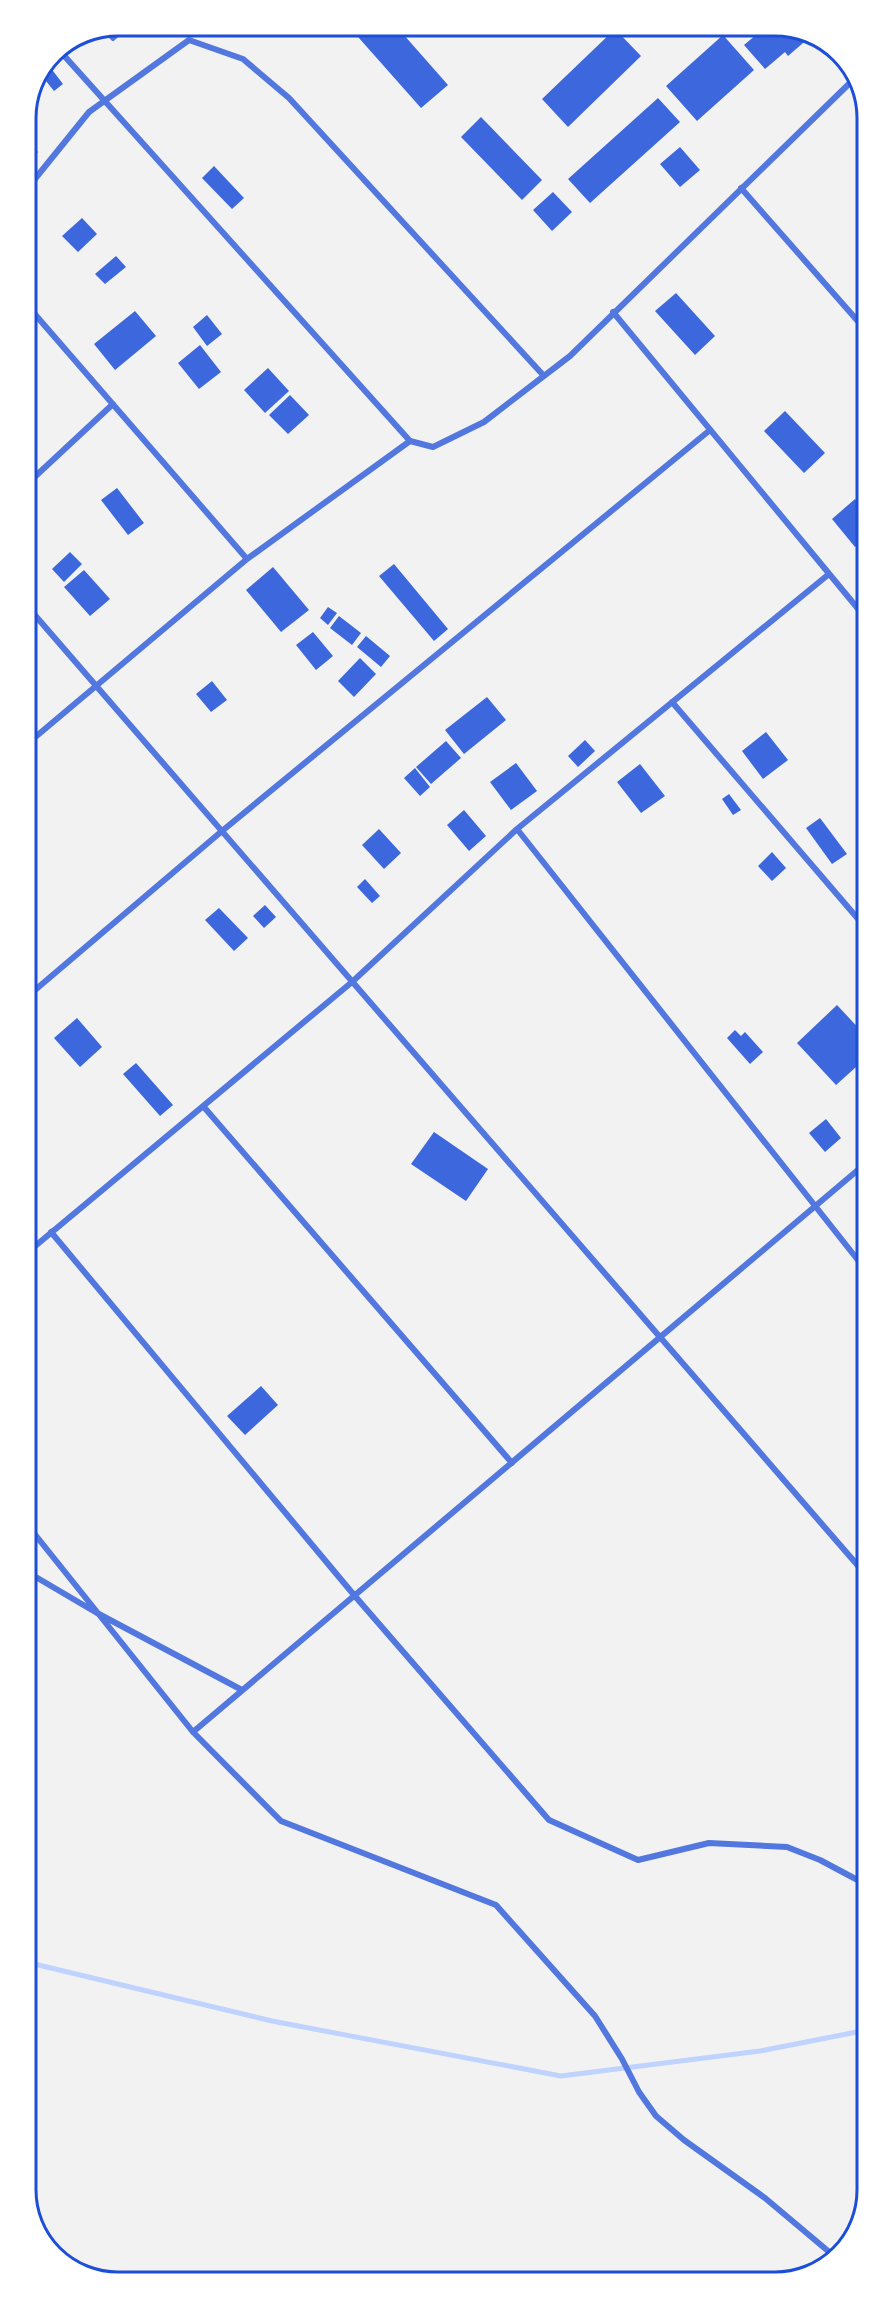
<svg xmlns="http://www.w3.org/2000/svg" width="893" height="2308" viewBox="0 0 893 2308" font-family="Lato,sans-serif">
<style>
.lines{fill:none;stroke-linecap:round;stroke-linejoin:round}
.stream{stroke:#bfd3fe;stroke-width:5}
.building{fill:#3d67dc}
.service{stroke:#5277de;stroke-width:4}
.minor{stroke:#5277de;stroke-width:6}
.rim{fill:none;stroke:#1d4ed8;stroke-width:3}
</style>
<rect width="100%" height="100%" fill="#f2f2f2"/>
<g class="lines">
<!-- stream -->
<path class="stream" d="M30,1963L272,2021L561,2076L760,2051L867,2030"/>
</g>
<!-- building -->
<path class="building" d="M355,26H396L448,85L421,108L351,29Z
M759,26H781L810,37L788,56L785,52L765,69L744,45L763,29Z
M615,29L641,56L568,127L542,99Z
M723,35L754,70L697,121L666,86Z
M50,67L63,84L54,91L42,76Z
M658,98L680,122L590,203L568,179Z
M481,117L542,180L522,200L461,137Z
M26,139L38,152L28,162L26,159Z
M680,147L700,170L680,187L660,164Z
M214,166L244,198L232,209L202,178Z
M553,192L572,212L552,231L533,210Z
M82,218L97,234L78,252L62,236Z
M116,256L126,267L105,284L95,274Z
M676,293L715,336L695,355L655,311Z
M135,311L156,336L115,370L94,344Z
M207,315L222,334L207,346L193,327Z
M200,345L221,372L199,389L178,363Z
M268,368L289,391L265,413L244,390Z
M290,395L309,415L288,434L269,415Z
M785,411L825,453L804,473L764,431Z
M117,488L144,523L128,535L101,500Z
M855,499L864,509V540L855,547L832,519Z
M70,552L82,564L64,582L52,569Z
M394,564L448,629L434,641L379,576Z
M273,567L309,610L281,632L246,590Z
M84,570L110,599L90,616L64,587Z
M328,607L337,613L328,625L320,618Z
M339,616L361,633L352,645L330,628Z
M313,632L333,656L316,670L296,645Z
M366,636L390,656L381,667L357,647Z
M360,658L376,674L354,697L338,681Z
M212,681L227,700L211,712L196,694Z
M487,697L506,720L464,754L445,730Z
M766,732L788,760L763,779L742,751Z
M585,740L595,751L578,767L568,756Z
M446,741L461,758L431,784L416,767Z
M516,763L537,791L511,810L490,782Z
M640,764L665,796L641,813L617,782Z
M415,768L430,787L420,796L404,778Z
M729,794L741,810L733,815L722,799Z
M464,810L486,836L469,851L447,825Z
M820,818L847,854L832,864L806,828Z
M379,829L401,853L384,869L362,845Z
M772,852L786,868L772,881L758,866Z
M365,879L380,896L372,903L357,887Z
M265,905L276,917L264,928L253,916Z
M219,908L248,938L234,951L205,920Z
M837,1005L865,1035V1059L836,1085L797,1043Z
M77,1018L102,1047L80,1067L54,1038Z
M735,1030L741,1036L745,1032L763,1052L750,1064L727,1038Z
M136,1063L173,1105L160,1116L123,1074Z
M826,1119L841,1138L825,1152L809,1133Z
M434,1132L488,1169L466,1201L411,1164Z
M261,1386L278,1405L245,1435L227,1416Z"/>
<g class="lines">
<!-- service -->
<path class="service" d="M105,31L113,39L128,26"/>
<!-- minor -->
<path class="minor" d="M59,50L410,441
M741,188L863,327
M26,190L89,112L189,40L243,59L289,98L544,376
M26,304L247,559
M613,312L864,616
M26,485L113,404
M27,606L866,1575
M672,702L865,927
M27,744L247,559L410,441L433,447L484,422L570,356L855,78
M517,829L865,1269
M28,996L222,831L710,430
M203,1106L512,1463
M51,1232L354,1595L549,1820L638,1860L709,1843L787,1847L820,1860L867,1885
M28,1252L352,982L517,829L829,574
M29,1527L193,1732L281,1821L496,1905L595,2016L622,2059L639,2092L656,2116L684,2140L765,2198L834,2256
M29,1573L97,1613L242,1690
M193,1732L865,1164
M859,1787L867,1786"/>
</g>
<!-- crop -->
<path d="M0 0H893V2308H0ZM118 36H775A82 82 0 0 1 857 118V2190A82 82 0 0 1 775 2272H118A82 82 0 0 1 36 2190V118A82 82 0 0 1 118 36Z" fill="#fff" fill-rule="evenodd"/>
<path class="rim" d="M118 36H775A82 82 0 0 1 857 118V2190A82 82 0 0 1 775 2272H118A82 82 0 0 1 36 2190V118A82 82 0 0 1 118 36Z"/>
</svg>
